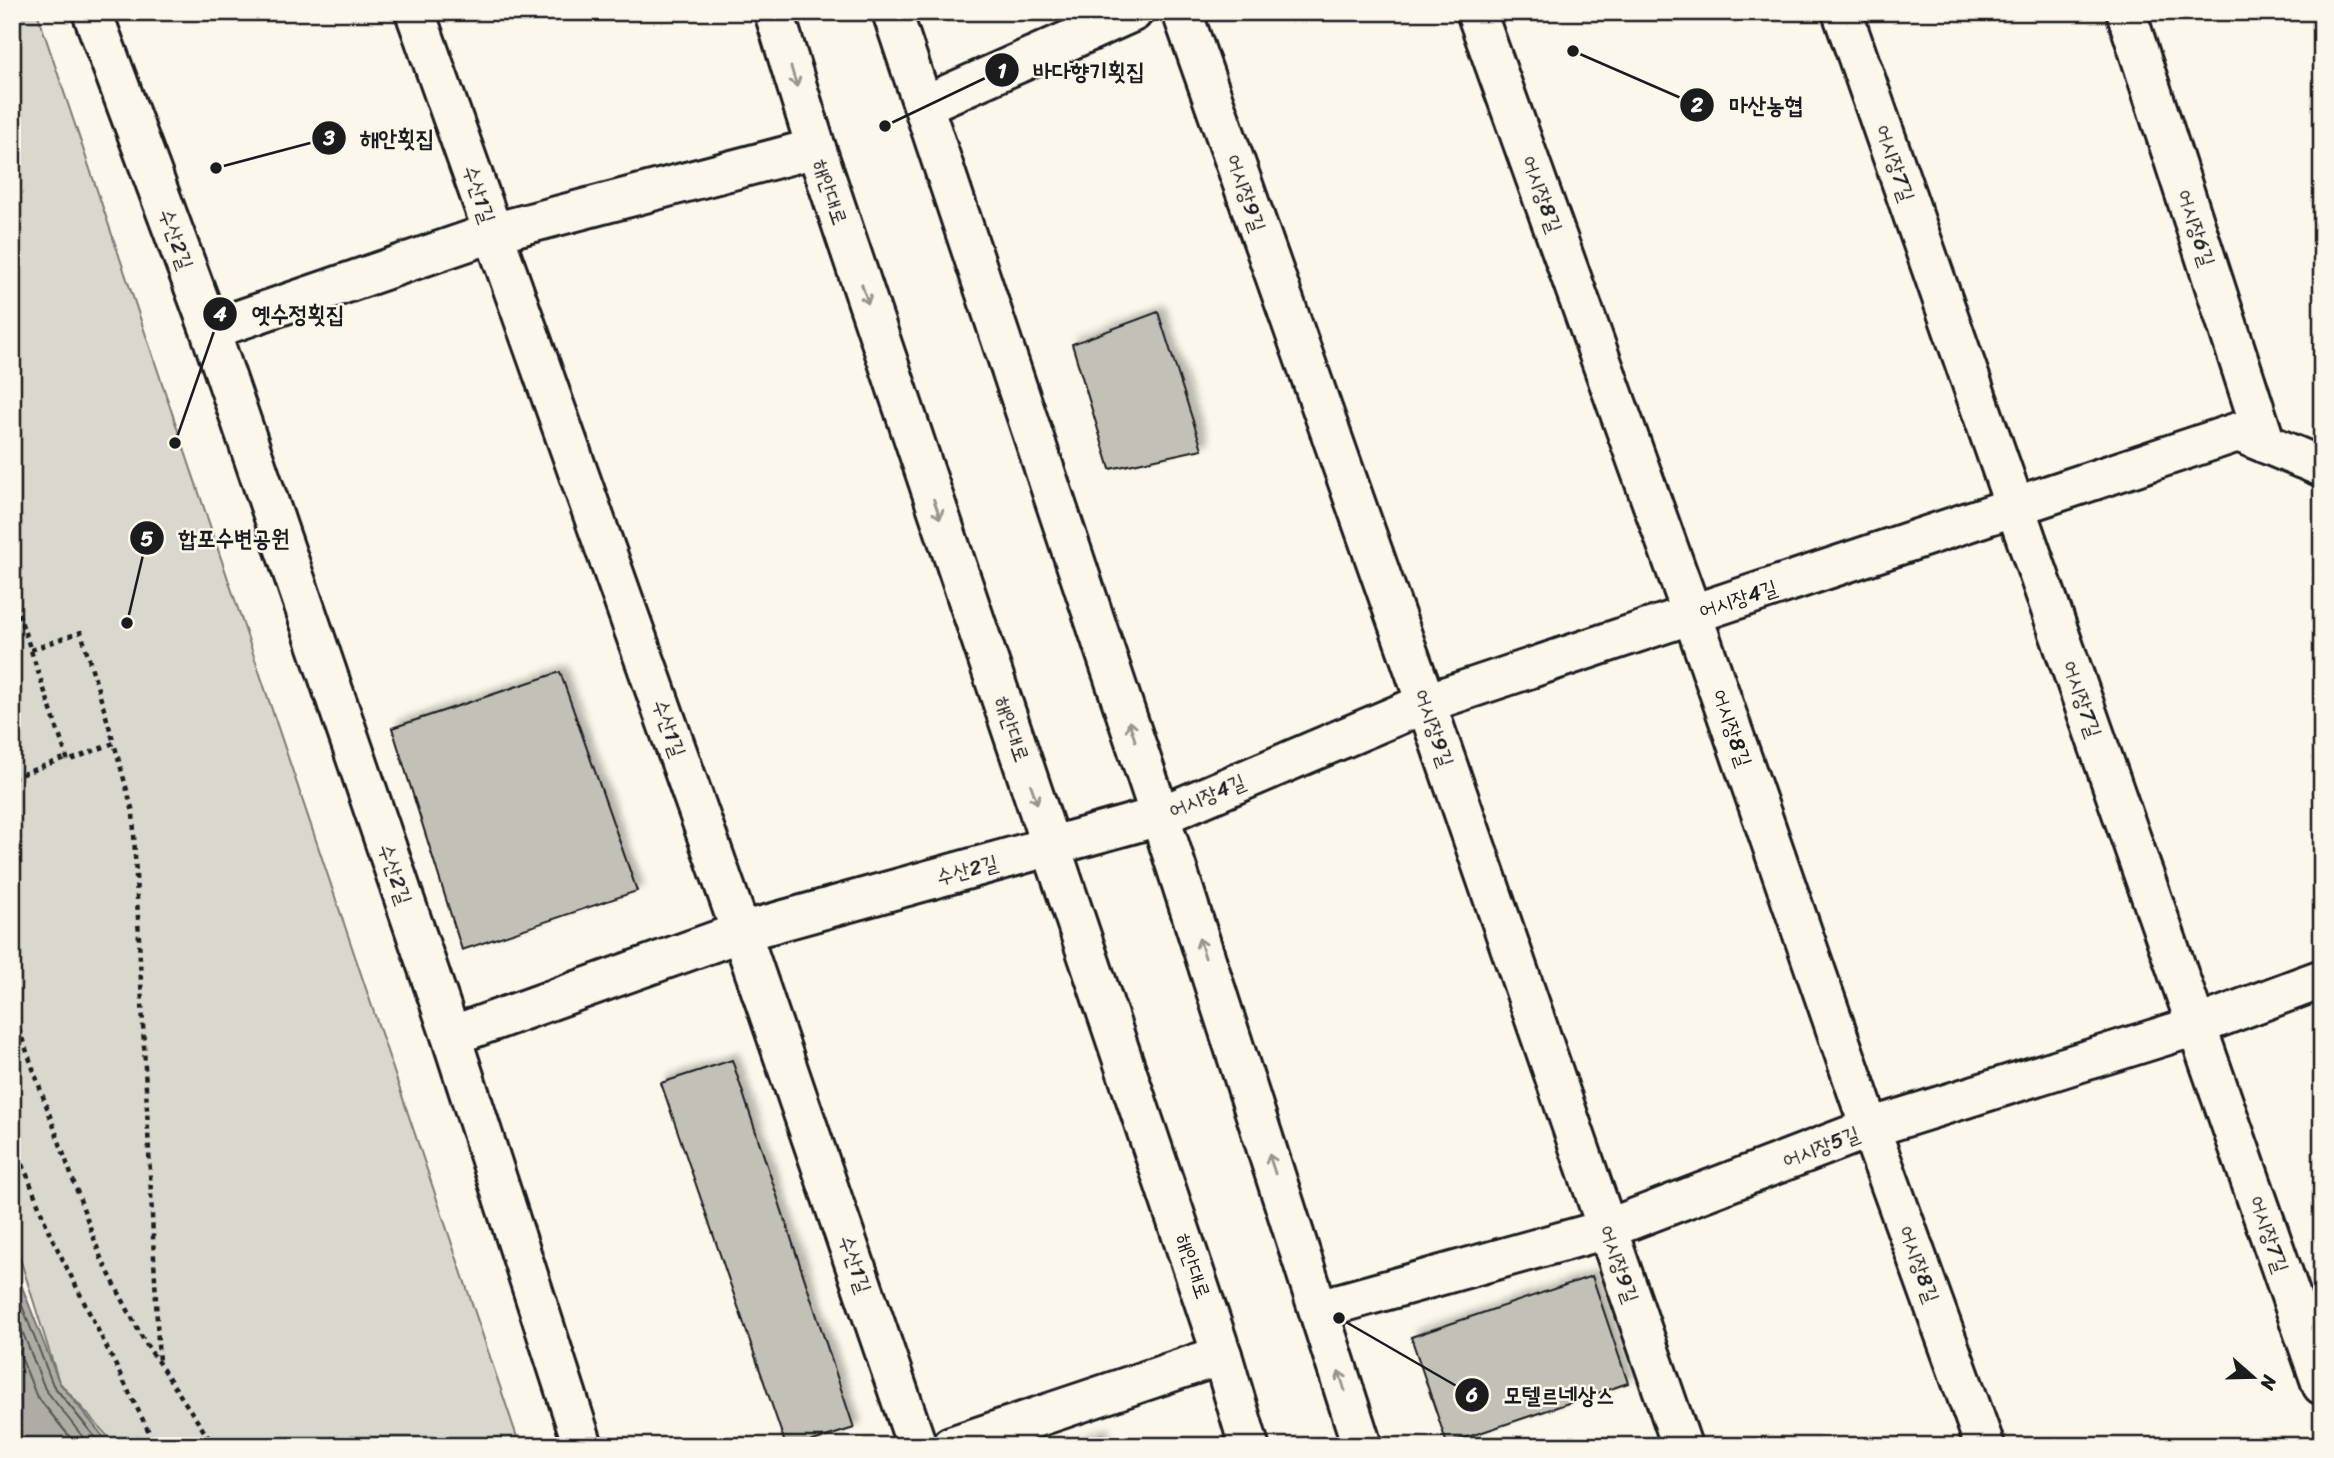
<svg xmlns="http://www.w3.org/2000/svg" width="2334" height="1458" viewBox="0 0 2334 1458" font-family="Sriracha,'Poor Story',sans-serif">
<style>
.green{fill:#dad7ce;stroke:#7b7a75;stroke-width:2}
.water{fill:#afaca5;stroke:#74726e;stroke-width:2}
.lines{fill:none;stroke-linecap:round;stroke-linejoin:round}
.shore{stroke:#575653;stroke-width:2}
.building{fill:#c3c0b8;stroke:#1c1c1c;stroke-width:2;filter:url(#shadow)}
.minor-casing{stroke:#1c1c1c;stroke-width:44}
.major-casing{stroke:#1c1c1c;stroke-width:44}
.path{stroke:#1c1c1c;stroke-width:4.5;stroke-dasharray:5 5;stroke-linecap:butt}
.minor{stroke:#fbf7ec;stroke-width:38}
.major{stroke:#fbf7ec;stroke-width:38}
.oneway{stroke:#97948e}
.labels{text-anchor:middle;stroke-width:5;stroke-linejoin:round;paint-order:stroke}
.street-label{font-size:21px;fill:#1c1c1c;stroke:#fbf7ec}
.leader{fill:none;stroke:#1c1c1c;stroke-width:2.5}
.callout-dot{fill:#1c1c1c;stroke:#fbf7ec;stroke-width:2.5}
.mark-label{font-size:21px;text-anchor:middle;font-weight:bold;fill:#fff}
.callout-label{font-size:23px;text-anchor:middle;font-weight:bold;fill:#1c1c1c;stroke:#fbf7ec;stroke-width:5;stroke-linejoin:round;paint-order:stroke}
</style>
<defs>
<filter id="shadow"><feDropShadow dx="6" dy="-6" stdDeviation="3.5" flood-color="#0004"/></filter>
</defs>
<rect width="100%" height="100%" fill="#fbf7ec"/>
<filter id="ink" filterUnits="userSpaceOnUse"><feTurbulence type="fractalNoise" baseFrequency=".0143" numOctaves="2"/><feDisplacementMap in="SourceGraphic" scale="14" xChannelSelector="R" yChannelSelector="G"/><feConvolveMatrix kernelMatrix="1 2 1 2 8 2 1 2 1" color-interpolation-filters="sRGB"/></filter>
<g filter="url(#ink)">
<!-- green -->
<path class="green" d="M12,12H37L520,1446H116L59,1382L12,1233Z"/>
<!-- water -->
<path class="water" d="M12,1261L59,1382L111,1446H12Z"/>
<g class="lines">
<!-- shore -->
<path class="shore" d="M12,1280L53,1385L102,1446
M12,1305L45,1389L90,1446
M12,1334L36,1395L77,1446"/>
</g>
<!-- building -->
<path class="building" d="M1158,312L1202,449L1110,469L1072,344Z
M560,672L637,891L462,950L392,728Z
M732,1060L854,1428L797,1446H786L661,1083Z
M1592,1276L1628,1383L1447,1444L1411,1337Z
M1101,1435L1104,1446H1072Z"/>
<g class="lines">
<!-- minor casing -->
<g class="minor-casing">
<path id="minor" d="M92,12L210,330L451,1036L741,932L1160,816L1426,703L2238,432L2322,467
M415,12L741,932L917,1446
M1182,12L1426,703L1682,1446
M1476,12L1692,614L1870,1128L1985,1446
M1842,12L2322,1385
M2126,12L2266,444
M924,105L1133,12
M210,330L492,233L816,148
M451,1036L583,1446
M1319,1309L1607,1229L1870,1128L2196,1026L2322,979
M951,1446L1222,1355"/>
</g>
<!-- major casing -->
<g class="major-casing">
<path id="major" d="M774,12L816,148L1222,1355L1249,1446
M892,12L1160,816L1362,1446"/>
</g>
<!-- path -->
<path class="path" d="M12,594L68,761L114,743L133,812L159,1364
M31,650L81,632L114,743
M12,778L67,757
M12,1010L101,1258L144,1341L214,1446
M12,1136L49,1232L156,1446"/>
<!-- minor -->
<use href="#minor" class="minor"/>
<!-- major -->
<use href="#major" class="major"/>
</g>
<!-- one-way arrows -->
<defs><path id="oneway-shaft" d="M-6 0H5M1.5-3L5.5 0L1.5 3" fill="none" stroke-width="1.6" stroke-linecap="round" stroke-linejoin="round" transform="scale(1.75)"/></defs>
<g class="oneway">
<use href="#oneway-shaft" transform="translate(794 77) rotate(73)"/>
<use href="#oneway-shaft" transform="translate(865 294) rotate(71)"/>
<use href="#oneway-shaft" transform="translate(937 509) rotate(71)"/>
<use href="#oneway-shaft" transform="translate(1132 731) rotate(-108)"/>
<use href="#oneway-shaft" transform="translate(1034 794) rotate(71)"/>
<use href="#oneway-shaft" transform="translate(1202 948) rotate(-108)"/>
<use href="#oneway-shaft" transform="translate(1272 1164) rotate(-108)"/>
<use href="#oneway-shaft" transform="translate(1342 1381) rotate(-107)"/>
</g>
</g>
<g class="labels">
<!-- street labels -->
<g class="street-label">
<text transform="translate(1895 163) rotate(71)" y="7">어시장7길</text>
<text transform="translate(830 192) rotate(71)" y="7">해안대로</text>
<text transform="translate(1246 193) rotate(71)" y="7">어시장9길</text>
<text transform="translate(479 194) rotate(71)" y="7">수산1길</text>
<text transform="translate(1542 194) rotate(70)" y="7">어시장8길</text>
<text transform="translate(2196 228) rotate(72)" y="7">어시장6길</text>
<text transform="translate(176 239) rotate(70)" y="7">수산2길</text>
<text transform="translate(1738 599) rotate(-18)" y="7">어시장4길</text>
<text transform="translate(2082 699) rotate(71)" y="7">어시장7길</text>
<text transform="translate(669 728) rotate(70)" y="7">수산1길</text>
<text transform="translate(1434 728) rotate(71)" y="7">어시장9길</text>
<text transform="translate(1732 728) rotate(71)" y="7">어시장8길</text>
<text transform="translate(1012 729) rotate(71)" y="7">해안대로</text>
<text transform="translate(1207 796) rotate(-23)" y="7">어시장4길</text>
<text transform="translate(967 870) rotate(-15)" y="7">수산2길</text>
<text transform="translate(395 874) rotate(71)" y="7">수산2길</text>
<text transform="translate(1821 1147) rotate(-21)" y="7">어시장5길</text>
<text transform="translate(2269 1234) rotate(71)" y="7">어시장7길</text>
<text transform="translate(855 1264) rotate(71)" y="7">수산1길</text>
<text transform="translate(1619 1264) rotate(71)" y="7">어시장9길</text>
<text transform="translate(1919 1264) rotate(70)" y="7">어시장8길</text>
<text transform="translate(1193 1266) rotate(71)" y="7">해안대로</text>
</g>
</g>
<!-- callouts -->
<path class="leader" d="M885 126L1002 70M1573 51L1697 105M216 168L329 138M175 443L220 314M127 623L147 538M1339 1318L1472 1395"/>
<g class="callout-dot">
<circle cx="885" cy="126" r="7"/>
<circle cx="1573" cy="51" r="7"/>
<circle cx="216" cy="168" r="7"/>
<circle cx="175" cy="443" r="7"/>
<circle cx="127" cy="623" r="7"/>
<circle cx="1339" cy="1318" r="7"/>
<circle cx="1002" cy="70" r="18"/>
<circle cx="1697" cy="105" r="18"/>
<circle cx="329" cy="138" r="18"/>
<circle cx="220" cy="314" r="18"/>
<circle cx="147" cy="538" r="18"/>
<circle cx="1472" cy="1395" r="18"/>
</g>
<g class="mark-label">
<text x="1002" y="78">1</text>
<text x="1697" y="112">2</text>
<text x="329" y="145">3</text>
<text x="220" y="321">4</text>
<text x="147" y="546">5</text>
<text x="1472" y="1402">6</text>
</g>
<g class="callout-label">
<text x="1089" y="79">바다향기횟집</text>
<text x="1766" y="113">마산농협</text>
<text x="397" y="146">해안횟집</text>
<text x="298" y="322">옛수정횟집</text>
<text x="234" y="546">합포수변공원</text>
<text x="1559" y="1403">모텔르네상스</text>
</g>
<!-- margin -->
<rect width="2334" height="1458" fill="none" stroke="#fbf7ec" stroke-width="42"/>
<rect x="21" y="21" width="2292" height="1416" fill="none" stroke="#1c1c1c" stroke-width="2.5" filter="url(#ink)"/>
<!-- north arrow -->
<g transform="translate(2253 1377) rotate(110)" stroke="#fbf7ec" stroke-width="5" paint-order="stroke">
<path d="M0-5L12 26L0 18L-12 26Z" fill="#1c1c1c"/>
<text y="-10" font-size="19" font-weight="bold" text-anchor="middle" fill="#1c1c1c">N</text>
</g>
</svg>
